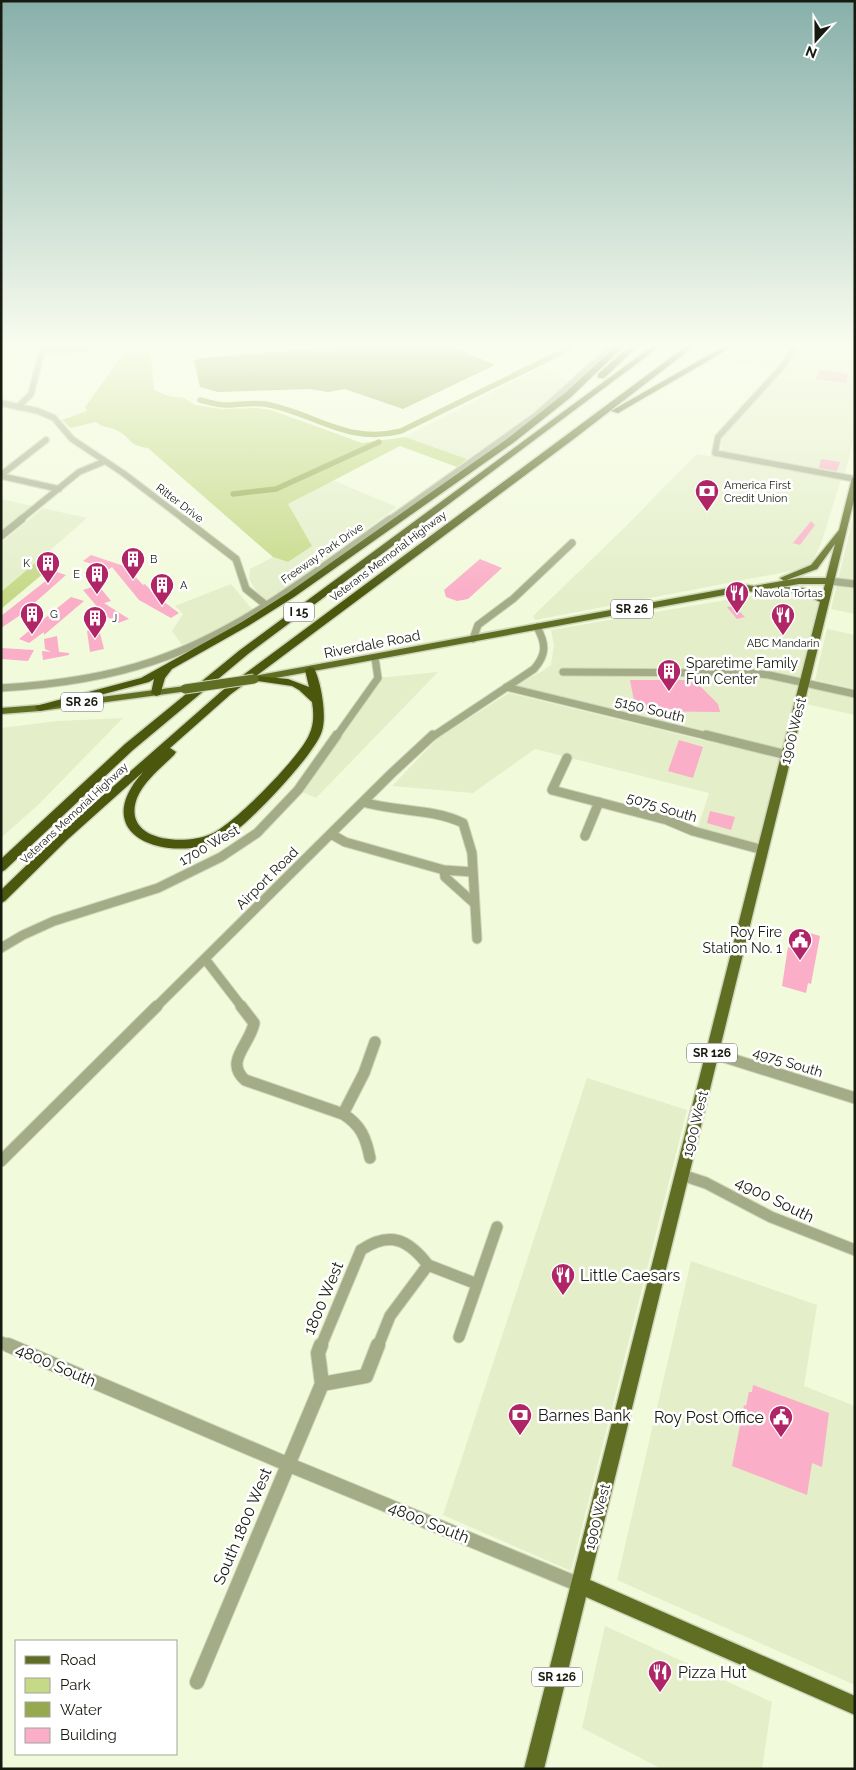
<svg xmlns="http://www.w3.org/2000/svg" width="856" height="1770" viewBox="0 0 856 1770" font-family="Raleway,sans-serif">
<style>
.built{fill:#e4eec9}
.green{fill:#c6d987}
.water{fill:#96a94e}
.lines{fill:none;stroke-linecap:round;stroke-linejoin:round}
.canal{stroke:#96a94e;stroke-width:5.5}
.building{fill:#faaec7}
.minor-far4-casing{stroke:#cfd6bb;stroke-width:8}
.minor-far3-casing{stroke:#cfd6bb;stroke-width:9}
.minor-far2-casing{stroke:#cfd6bb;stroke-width:11}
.minor-far1-casing{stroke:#cfd6bb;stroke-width:13}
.minor-casing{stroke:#cfd6bb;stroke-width:16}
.major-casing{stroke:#cfd6bb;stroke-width:3}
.highway-casing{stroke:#cfd6bb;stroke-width:3}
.minor-far4{stroke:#a3ac87;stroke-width:5.5}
.minor-far3{stroke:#a3ac87;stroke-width:7}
.minor-far2{stroke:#a3ac87;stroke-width:9}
.minor-far1{stroke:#a3ac87;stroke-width:11}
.minor{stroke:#a3ac87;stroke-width:14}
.major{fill:#606e23;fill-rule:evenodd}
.highway{fill:#4a570d;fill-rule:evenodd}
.major-bridge-casing{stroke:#cfd6bb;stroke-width:11;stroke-linecap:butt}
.major-bridge{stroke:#606e23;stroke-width:9}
.labels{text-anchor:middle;stroke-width:5;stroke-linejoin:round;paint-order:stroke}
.far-poi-label{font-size:11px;fill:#171a0f;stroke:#fff;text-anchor:start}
.far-street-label{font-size:11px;fill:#171a0f;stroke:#fff}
.shield{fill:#fff;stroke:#5d5f57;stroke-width:1}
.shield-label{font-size:12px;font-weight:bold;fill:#171a0f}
.street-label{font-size:14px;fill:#171a0f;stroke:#fff}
.poi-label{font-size:14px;fill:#171a0f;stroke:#fff;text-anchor:start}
.near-street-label{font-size:16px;fill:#171a0f;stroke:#fff}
.near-poi-label{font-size:16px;fill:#171a0f;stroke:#fff;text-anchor:start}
</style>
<rect width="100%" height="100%" fill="#f2fadc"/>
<!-- built -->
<path class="built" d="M735,347H785L773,368L718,360Z
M798,347H855V433L845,473L722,451L721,440L722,435L777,379Z
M539,368L576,382L467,459L405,437Z
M697,454L841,479L822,541L811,565L801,569L535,620L533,616L619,533Z
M332,480L397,507L268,601L257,592L249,579L250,569L273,557L288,562V504Z
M1,499L33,506L1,531Z
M43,508L87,518L1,593V543Z
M855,509V614L831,609Z
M231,584L252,609L221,629L182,645L172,631L183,614L175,606Z
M767,593L800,595L819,601L758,843L698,827L709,793L535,749L473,793L392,786L438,738L509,693L719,744L721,735L522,689L515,684L541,672L551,665L554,645L551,630Z
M827,629L855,635V689L815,680Z
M438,672L316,798L298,790L378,678Z
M811,686L855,696V715L806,704Z
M123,718L39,804L1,838V728L58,721Z
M587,1078L687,1110L571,1571L443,1515Z
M691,1261L817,1305L804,1386L855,1406V1685L617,1580Z
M605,1626L772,1702L762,1769H662L582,1728Z"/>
<!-- green -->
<path class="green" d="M123,347H150L154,390L168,396L184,398L195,405L222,409L257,408L271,410L362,443L405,437L467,459L457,467L400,446L288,504L312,546L288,562L273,557L148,448C127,445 133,439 118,431C110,426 104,429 96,422L71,428L62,420L87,411L85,407L123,355Z
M41,558L57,562L1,609V592Z"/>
<!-- water -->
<path class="water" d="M338,347H453L495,365L403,409L345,389L328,392L309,389L218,392L200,387L194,361L200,358Z"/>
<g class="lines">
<!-- canal -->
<path class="canal" d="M200,400C209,402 217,405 226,405C239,405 252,402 265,404C315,413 347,445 401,431L572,347
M233,494L276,489L379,442"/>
</g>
<!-- building -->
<path class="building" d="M819,370L845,373L848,375L846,383L816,379Z
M821,459L840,462L837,471L819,468Z
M811,521L815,525L800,545L793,543Z
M91,555L127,567L143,585L145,584L156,596L179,613L171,618L139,600L112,567L108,570L83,561Z
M480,559L502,568L468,599L457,601L446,597L444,590Z
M57,572L66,575L22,614L1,628V616Z
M98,585L111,601L104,603L129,619L118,623L97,611L100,610L83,590Z
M71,597L84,601L44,635V632L29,643L19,639Z
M734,606L745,617L737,619L727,607Z
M99,629L104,649L90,652L87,631Z
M57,636L59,652L69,653V655L43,660L42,651L51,652L45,649L44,639Z
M1,648L34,650L28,661L1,659Z
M630,680H694L718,704L720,712L636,711Z
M679,740L703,747L693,778L668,771Z
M710,811L735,817L731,830L707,823Z
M799,930L820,936L811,984L808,983L806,993L782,986L788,947L790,948L794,933L798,935Z
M753,1385L829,1413L822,1467L812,1463L807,1495L732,1466L744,1405L746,1406L749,1392H752Z"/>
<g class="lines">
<!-- minor-far4 casing -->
<g class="minor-far4-casing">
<path id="minor-far4" d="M794,347L784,365L718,437L715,453L855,479
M42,350L85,349
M1,403L38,411L54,418L72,439L123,473L185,520
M18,407L31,394L43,347
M1,475L46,440
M1,476L59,489
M20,520L79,472L103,462
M389,520L535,416L612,347"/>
</g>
<!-- minor-far3 casing -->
<g class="minor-far3-casing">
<path id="minor-far3" d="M184,519L236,559L246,589L266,605
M1,536L22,519
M830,581L855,584
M473,639L478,625L513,599L572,543
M563,672L750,673L769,675L855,694
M506,687L711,737
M1,688C53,685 104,678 154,661C242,631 315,572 390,519
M336,737L378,678L375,658
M432,737L534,669C547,654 546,644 537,627"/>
</g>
<!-- minor-far2 casing -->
<g class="minor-far2-casing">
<path id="minor-far2" d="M706,735L787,755
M567,758L552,790L667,820L693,831L763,850
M363,802C396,812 431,808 463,823L472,853L477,939
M331,834L345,842L444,870L445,877L475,904
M585,836L599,802
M444,870L473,872
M1,948L23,935L54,921L158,888L221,857L257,833L298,790L337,735
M205,959L242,1007
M156,1007L391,774L433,735"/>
</g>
<!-- minor-far1 casing -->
<g class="minor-far1-casing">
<path id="minor-far1" d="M241,1006L254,1023C250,1045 224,1061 245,1080L343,1114C361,1125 366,1138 370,1158
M712,1053L855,1098
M343,1114L364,1073L375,1042
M1,1161L157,1006
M682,1175L706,1183L771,1217L855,1250
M428,1265L477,1284
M459,1337L497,1227
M1,1342L11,1346
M321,1346L361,1250C390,1231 408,1239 428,1265L390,1316L378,1346"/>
</g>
<!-- minor casing -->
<g class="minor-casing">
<path id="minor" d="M8,1345L287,1464L580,1585
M321,1345L318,1353L322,1384L366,1376L378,1345
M197,1682L322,1384"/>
</g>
<!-- major casing -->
<g class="major-casing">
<path id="major" d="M852,478H855V496L590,1580L855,1696V1715L586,1597L544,1769H524L820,602L801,593L778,591V587L754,592L746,591L254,682L249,679L254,676L746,585L754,586L799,578H826L835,544L817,569L784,581L780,578L811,565L839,530ZM799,584H825L822,596L803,588L782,587Z
M185,686L190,689L188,691L40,711L1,714V708L40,705Z"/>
</g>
<!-- highway casing -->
<g class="highway-casing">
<path id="highway" d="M615,347H623L571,397L513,443L294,597L248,626L172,669L165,678L160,695L156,696L151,693L154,679L149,682L40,711L35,708L36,706L141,678L242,622L288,593L507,439L565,393Z
M629,347H637L604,378H598V374Z
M651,347H659L248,654L133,750L5,870L1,872V859L125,744L240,650Z
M685,347H693L571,441L256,676L288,679L309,687L305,670L310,667L314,668C321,682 327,715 322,731C315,754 258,813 238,829C228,837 216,843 204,846C149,858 93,828 143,772L67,840L5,901L1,903V890L59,834L223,690ZM250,680L292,686L299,690L312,702C314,713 314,725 309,735C300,757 233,825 211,834C184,846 121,842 137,798C144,781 162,767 174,755L176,752L170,748L231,694Z
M723,347H732L618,413L611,411Z"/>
</g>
<!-- minor-far4 -->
<use href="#minor-far4" class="minor-far4"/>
<!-- minor-far3 -->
<use href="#minor-far3" class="minor-far3"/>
<!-- minor-far2 -->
<use href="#minor-far2" class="minor-far2"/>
<!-- minor-far1 -->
<use href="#minor-far1" class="minor-far1"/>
<!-- minor -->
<use href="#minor" class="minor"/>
<!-- major -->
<use href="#major" class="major"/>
<!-- highway -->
<use href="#highway" class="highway"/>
<!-- major-bridge casing -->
<g class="major-bridge-casing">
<path id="major-bridge" d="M185,689L254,679"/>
</g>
<!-- major-bridge -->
<use href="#major-bridge" class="major-bridge"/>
</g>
<!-- sky -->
<linearGradient id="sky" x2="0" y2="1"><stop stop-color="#87b0aa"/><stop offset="0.58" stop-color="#f9fdef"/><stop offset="1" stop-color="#f9fdef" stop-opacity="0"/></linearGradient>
<rect width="856" height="595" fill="url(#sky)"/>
<!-- icons -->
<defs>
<g id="bank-pin" transform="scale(1.25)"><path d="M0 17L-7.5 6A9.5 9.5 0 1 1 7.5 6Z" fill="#af2566" stroke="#fff"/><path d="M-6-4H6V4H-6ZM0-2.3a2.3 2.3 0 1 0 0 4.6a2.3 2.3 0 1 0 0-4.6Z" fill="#fff"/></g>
<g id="building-pin" transform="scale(1.25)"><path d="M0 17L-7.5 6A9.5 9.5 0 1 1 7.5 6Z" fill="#af2566" stroke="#fff"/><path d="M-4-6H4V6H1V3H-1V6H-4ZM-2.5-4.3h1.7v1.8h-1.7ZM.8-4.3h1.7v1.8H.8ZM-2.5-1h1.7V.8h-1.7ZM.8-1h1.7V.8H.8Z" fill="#fff"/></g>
<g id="restaurant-pin" transform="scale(1.25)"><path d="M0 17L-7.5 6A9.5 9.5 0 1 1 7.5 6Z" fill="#af2566" stroke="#fff"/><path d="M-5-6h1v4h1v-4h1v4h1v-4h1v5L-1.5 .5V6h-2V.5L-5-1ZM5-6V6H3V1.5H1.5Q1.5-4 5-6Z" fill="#fff"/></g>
<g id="civic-pin" transform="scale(1.25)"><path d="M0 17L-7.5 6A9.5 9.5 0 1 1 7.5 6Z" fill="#af2566" stroke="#fff"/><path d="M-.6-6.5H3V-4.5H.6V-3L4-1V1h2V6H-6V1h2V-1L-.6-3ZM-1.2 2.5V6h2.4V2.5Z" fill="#fff"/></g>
</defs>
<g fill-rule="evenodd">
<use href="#bank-pin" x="707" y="491"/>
<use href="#building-pin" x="133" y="559"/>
<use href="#building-pin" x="48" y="563"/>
<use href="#building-pin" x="97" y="574"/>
<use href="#building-pin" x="162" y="585"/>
<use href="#restaurant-pin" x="737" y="593"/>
<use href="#building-pin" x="32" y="614"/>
<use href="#restaurant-pin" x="783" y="615"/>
<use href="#building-pin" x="95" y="618"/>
<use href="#building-pin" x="669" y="671"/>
<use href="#civic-pin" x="800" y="940"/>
<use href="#restaurant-pin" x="563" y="1275"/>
<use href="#bank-pin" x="520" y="1415"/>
<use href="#civic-pin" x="781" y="1417"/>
<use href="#restaurant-pin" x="660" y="1672"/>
</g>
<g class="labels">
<!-- far-poi labels -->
<g class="far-poi-label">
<text x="724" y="489">America First<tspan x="724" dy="13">Credit Union</tspan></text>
<text x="150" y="563">B</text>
<text x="30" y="567" text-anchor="end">K</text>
<text x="80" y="578" text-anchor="end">E</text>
<text x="180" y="589">A</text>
<text x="754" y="597">Navola Tortas</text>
<text x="50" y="618">G</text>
<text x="112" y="622">J</text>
<text x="783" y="647" text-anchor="middle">ABC Mandarin</text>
</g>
<!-- far-street labels -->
<g class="far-street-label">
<text transform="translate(180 503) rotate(37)" y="4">Ritter Drive</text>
<text transform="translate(322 553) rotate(-35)" y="4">Freeway Park Drive</text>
<text transform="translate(388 556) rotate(-37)" y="4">Veterans Memorial Highway</text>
<text transform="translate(74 813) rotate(-43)" y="4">Veterans Memorial Highway</text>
</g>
<!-- shield labels -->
<g class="shield">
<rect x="611" y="599.5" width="42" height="19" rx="4"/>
<rect x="284" y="602.5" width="30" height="19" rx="4"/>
<rect x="61" y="692.5" width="42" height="19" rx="4"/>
<rect x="687" y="1043.5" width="50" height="19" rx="4"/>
<rect x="532" y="1667.5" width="50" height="19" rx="4"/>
</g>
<g class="shield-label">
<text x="632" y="613">SR 26</text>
<text x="299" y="616">I 15</text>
<text x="82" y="706">SR 26</text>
<text x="712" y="1057">SR 126</text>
<text x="557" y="1681">SR 126</text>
</g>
<!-- street labels -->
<g class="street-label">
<text transform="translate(372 644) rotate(-11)" y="5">Riverdale Road</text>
<text transform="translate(650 709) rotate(14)" y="5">5150 South</text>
<text transform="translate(793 731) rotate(-76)" y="5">1900 West</text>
<text transform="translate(662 807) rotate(17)" y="5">5075 South</text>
<text transform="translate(209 845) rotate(-30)" y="5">1700 West</text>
<text transform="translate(267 878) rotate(-45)" y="5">Airport Road</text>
<text transform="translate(788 1062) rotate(17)" y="5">4975 South</text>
<text transform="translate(695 1124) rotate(-76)" y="5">1900 West</text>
<text transform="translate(597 1517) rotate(-76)" y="5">1900 West</text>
</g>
<!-- poi labels -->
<g class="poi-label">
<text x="686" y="668">Sparetime Family<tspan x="686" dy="16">Fun Center</tspan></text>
<text x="782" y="937" text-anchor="end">Roy Fire<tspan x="782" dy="16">Station No. 1</tspan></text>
</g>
<!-- near-street labels -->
<g class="near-street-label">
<text transform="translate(775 1199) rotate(26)" y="6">4900 South</text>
<text transform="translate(323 1298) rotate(-67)" y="6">1800 West</text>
<text transform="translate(56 1365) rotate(23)" y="6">4800 South</text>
<text transform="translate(429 1522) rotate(22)" y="6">4800 South</text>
<text transform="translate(242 1526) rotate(-67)" y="6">South 1800 West</text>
</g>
<!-- near-poi labels -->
<g class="near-poi-label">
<text x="580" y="1281">Little Caesars</text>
<text x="538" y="1421">Barnes Bank</text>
<text x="764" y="1423" text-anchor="end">Roy Post Office</text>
<text x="678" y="1678">Pizza Hut</text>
</g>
</g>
<!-- border -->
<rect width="856" height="1770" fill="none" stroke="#171a0f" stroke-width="5"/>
<!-- legend -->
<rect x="15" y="1640" width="162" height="115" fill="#ffffff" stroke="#a2a39f"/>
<rect x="25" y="1656" width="25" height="8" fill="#606e23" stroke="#a2a39f"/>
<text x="60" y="1665" font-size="15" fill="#171a0f">Road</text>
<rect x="25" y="1678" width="25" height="15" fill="#c6d987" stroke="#a2a39f"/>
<text x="60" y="1690" font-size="15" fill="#171a0f">Park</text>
<rect x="25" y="1702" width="25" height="15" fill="#96a94e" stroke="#a2a39f"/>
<text x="60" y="1715" font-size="15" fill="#171a0f">Water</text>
<rect x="25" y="1728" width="25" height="15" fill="#faaec7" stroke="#a2a39f"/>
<text x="60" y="1740" font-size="15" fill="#171a0f">Building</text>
<!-- north arrow -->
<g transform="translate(816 40) rotate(201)" stroke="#ffffff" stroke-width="4" paint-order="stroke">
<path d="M0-4L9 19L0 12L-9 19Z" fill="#171a0f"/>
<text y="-8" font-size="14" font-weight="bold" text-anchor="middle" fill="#171a0f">N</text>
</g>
</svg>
